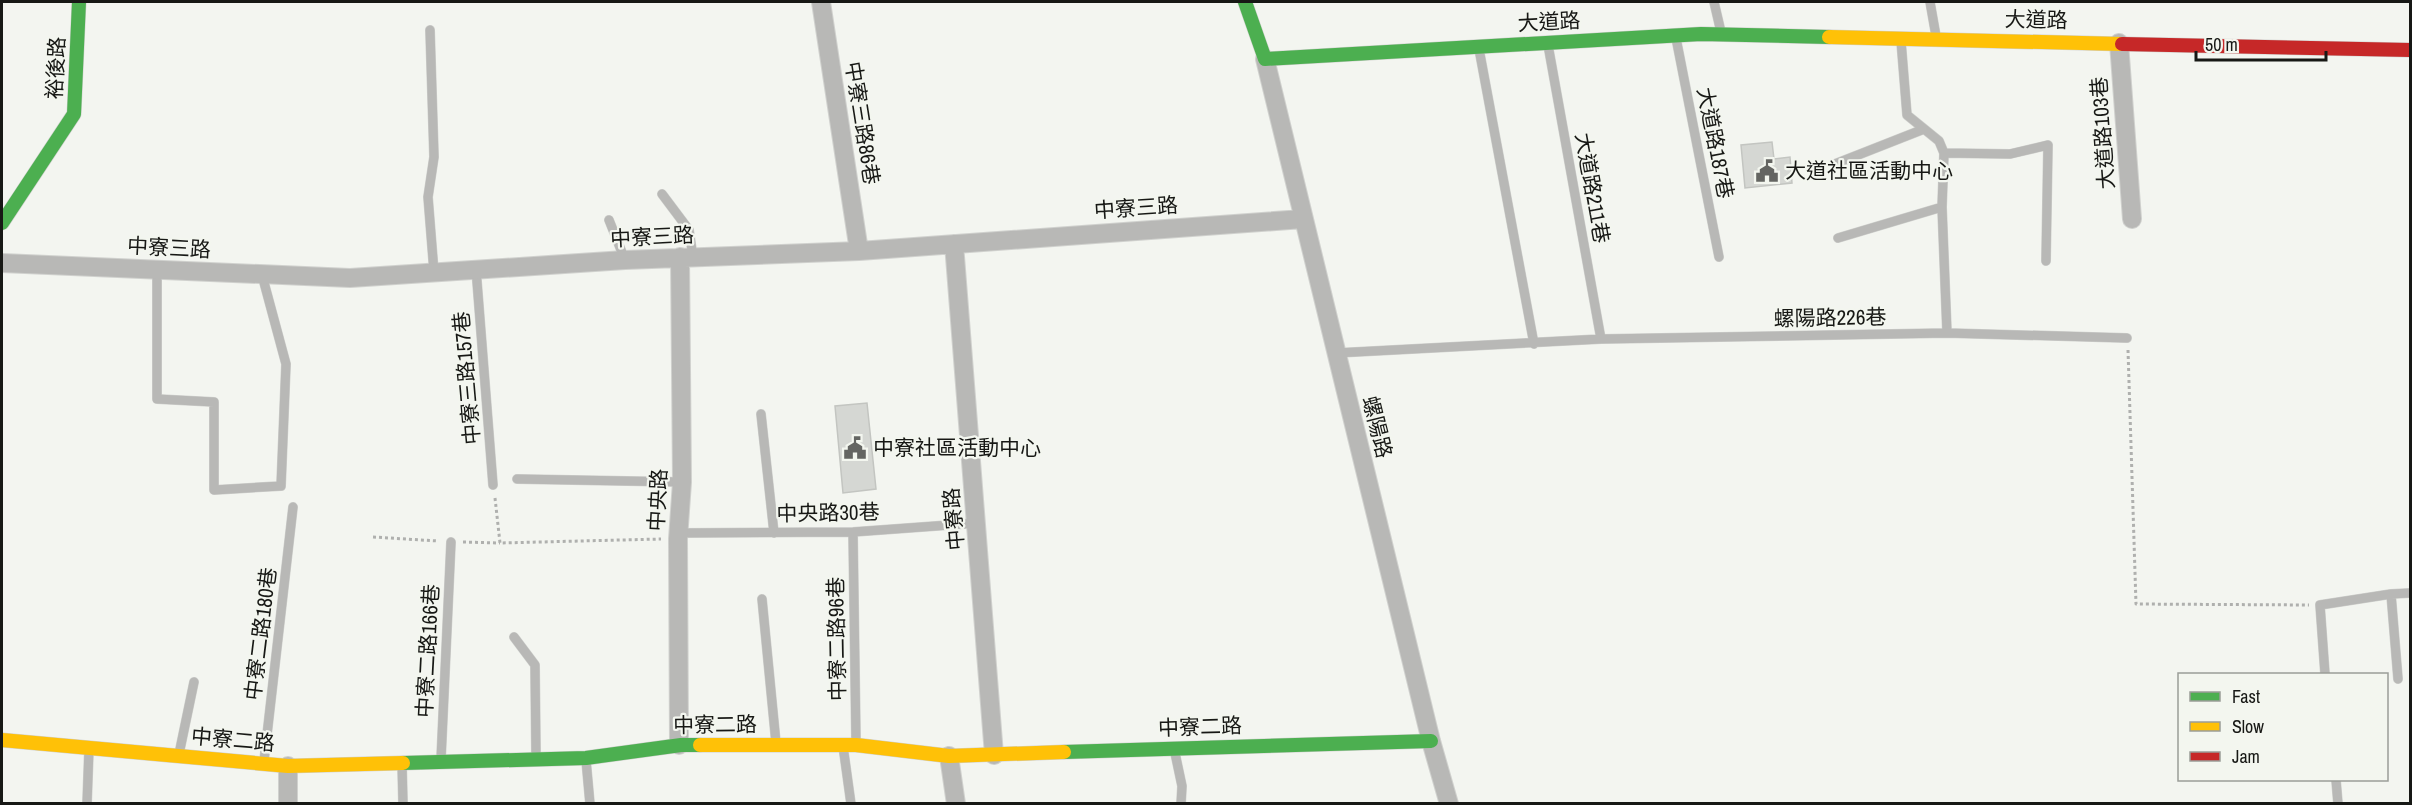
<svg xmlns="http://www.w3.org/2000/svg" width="2412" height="805" viewBox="0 0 2412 805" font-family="'Archivo Narrow','Noto Sans TC',sans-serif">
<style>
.building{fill:#d5d7d3;stroke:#c3c5c1;stroke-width:1.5}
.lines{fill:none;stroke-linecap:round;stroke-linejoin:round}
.lane-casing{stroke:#d0d1ce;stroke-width:10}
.street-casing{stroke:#d0d1ce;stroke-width:20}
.fast-casing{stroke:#d0d1ce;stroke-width:15}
.slow-casing{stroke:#d0d1ce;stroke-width:15}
.jam-casing{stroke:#d0d1ce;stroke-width:15}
.path{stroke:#afb0ae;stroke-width:3;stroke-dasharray:3 3;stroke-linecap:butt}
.lane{stroke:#b8b8b6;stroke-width:9}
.street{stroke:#b8b8b6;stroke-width:18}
.fast{stroke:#4caf50;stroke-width:14}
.slow{stroke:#ffc107;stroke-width:14}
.jam{stroke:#c62828;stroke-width:14}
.labels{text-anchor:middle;stroke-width:4.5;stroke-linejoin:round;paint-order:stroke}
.street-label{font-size:21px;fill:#171815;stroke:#f3f6ef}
.poi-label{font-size:21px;fill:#171815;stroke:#f3f6ef;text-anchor:start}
</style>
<rect width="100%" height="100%" fill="#f3f5f0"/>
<!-- building -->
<path class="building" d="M1772,142L1774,159L1790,157L1792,183L1745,188L1741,145Z
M867,403L876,489L843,493L835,406Z"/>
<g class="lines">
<!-- lane casing -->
<g class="lane-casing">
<path id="lane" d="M1714,2L1721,32
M1930,2L1936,36
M430,30L434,157L428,197L434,272
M1676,38L1719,257
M1901,41L1907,115L1939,141L1944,153L1942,207L1947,333
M1548,45L1601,339
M1479,49L1534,344
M1944,153L2010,154L2048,145L2046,261
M1835,164L1924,129
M662,194L689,230L693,257
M609,220L625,260
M1838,238L1942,207
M476,269L493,485
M157,270V399L214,402V490L281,486L286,364L262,275
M1336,353L1601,339L1947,333L2127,338
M761,414L774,533
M517,479L682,482
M853,532L856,743
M679,533L853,532L977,523
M2391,594L2398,679
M762,599L776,743
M514,637L535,665L536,757
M2325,674L2320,605L2391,594L2410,593
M843,746L851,804
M1175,753L1182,786L1181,804
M179,754L194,682
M441,759L451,542
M586,760L590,804
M264,761L293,507
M402,764L403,804
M2336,780L2338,804
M87,804L89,749"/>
</g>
<!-- street casing -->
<g class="street-casing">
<path id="street" d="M821,2L859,251
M2119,43L2132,219
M1265,59L1431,741L1449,804
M954,244L994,755
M2,263L350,278L625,260L859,251L1303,219
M679,745L678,539L682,482L680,257
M949,756L956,804
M288,766V804"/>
</g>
<!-- fast casing -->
<g class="fast-casing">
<path id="fast" d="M1245,2L1265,59L1701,34L1829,37
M2,223L74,114L79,2
M1064,752L1431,741
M403,763L586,758L681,745H700"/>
</g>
<!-- slow casing -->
<g class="slow-casing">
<path id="slow" d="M1829,37L2122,44
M2,740L288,766L403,763
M700,745H856L949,756L1064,752"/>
</g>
<!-- jam casing -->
<g class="jam-casing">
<path id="jam" d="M2122,44L2410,50"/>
</g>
<!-- path -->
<path class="path" d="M2128,350L2136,604L2309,605
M495,498L500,543L661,539
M373,537L438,541
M463,542L500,543"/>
<!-- lane -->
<use href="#lane" class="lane"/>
<!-- street -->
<use href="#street" class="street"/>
<!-- fast -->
<use href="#fast" class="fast"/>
<!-- slow -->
<use href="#slow" class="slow"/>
<!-- jam -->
<use href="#jam" class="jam"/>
</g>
<!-- icons -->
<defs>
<g id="civic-bare" transform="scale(1.8)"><path d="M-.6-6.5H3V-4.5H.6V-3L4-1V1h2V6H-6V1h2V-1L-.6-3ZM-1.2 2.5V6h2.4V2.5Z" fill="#646562" stroke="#f3f6ef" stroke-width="2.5" paint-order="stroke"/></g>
</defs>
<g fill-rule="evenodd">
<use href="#civic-bare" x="1767" y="171"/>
<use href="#civic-bare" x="855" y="448"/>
</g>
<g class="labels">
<!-- street labels -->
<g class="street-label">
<text transform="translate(2036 20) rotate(1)" y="7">大道路</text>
<text transform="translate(1549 22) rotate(-3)" y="7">大道路</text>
<text transform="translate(56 68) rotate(-87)" y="7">裕後路</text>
<text transform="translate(862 123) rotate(81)" y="7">中寮三路86巷</text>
<text transform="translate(2103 133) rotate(-94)" y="7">大道路103巷</text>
<text transform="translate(1715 143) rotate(79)" y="7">大道路187巷</text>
<text transform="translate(1592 188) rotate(80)" y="7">大道路211巷</text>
<text transform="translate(1136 208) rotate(-4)" y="7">中寮三路</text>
<text transform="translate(652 237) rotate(-3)" y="7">中寮三路</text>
<text transform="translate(169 248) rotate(3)" y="7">中寮三路</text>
<text transform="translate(1830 318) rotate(-1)" y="7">螺陽路226巷</text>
<text transform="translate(467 378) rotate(-95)" y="7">中寮三路157巷</text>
<text transform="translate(1377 427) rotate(76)" y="7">螺陽路</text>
<text transform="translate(658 500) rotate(-87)" y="7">中央路</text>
<text transform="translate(828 513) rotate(-1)" y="7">中央路30巷</text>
<text transform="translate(954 519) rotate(-95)" y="7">中寮路</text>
<text transform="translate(261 634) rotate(-83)" y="7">中寮二路180巷</text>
<text transform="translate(837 639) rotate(-91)" y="7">中寮二路96巷</text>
<text transform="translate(428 651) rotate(-87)" y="7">中寮二路166巷</text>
<text transform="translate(715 725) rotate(-1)" y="7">中寮二路</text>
<text transform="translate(1200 727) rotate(-2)" y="7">中寮二路</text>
<text transform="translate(233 740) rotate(5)" y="7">中寮二路</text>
</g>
<!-- poi labels -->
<g class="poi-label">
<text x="1785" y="178">大道社區活動中心</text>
<text x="873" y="455">中寮社區活動中心</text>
</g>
</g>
<!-- border -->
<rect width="2412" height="805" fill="none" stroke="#171815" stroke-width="6"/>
<!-- legend -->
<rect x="2178" y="673" width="210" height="108" fill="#f3f6ef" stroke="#9b9d98" stroke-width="1.5"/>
<rect x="2190" y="692" width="30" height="9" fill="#4caf50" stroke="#9b9d98" stroke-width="1.5"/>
<text x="2232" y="703" font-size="18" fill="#171815">Fast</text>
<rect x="2190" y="722" width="30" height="9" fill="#ffc107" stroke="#9b9d98" stroke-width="1.5"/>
<text x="2232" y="733" font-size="18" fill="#171815">Slow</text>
<rect x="2190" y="752" width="30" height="9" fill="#c62828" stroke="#9b9d98" stroke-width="1.5"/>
<text x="2232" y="763" font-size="18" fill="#171815">Jam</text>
<!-- scale -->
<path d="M2196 51v9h130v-9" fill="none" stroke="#171815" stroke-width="3"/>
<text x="2205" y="51" font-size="18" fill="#171815" stroke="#f3f6ef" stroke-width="4.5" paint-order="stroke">50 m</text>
</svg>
